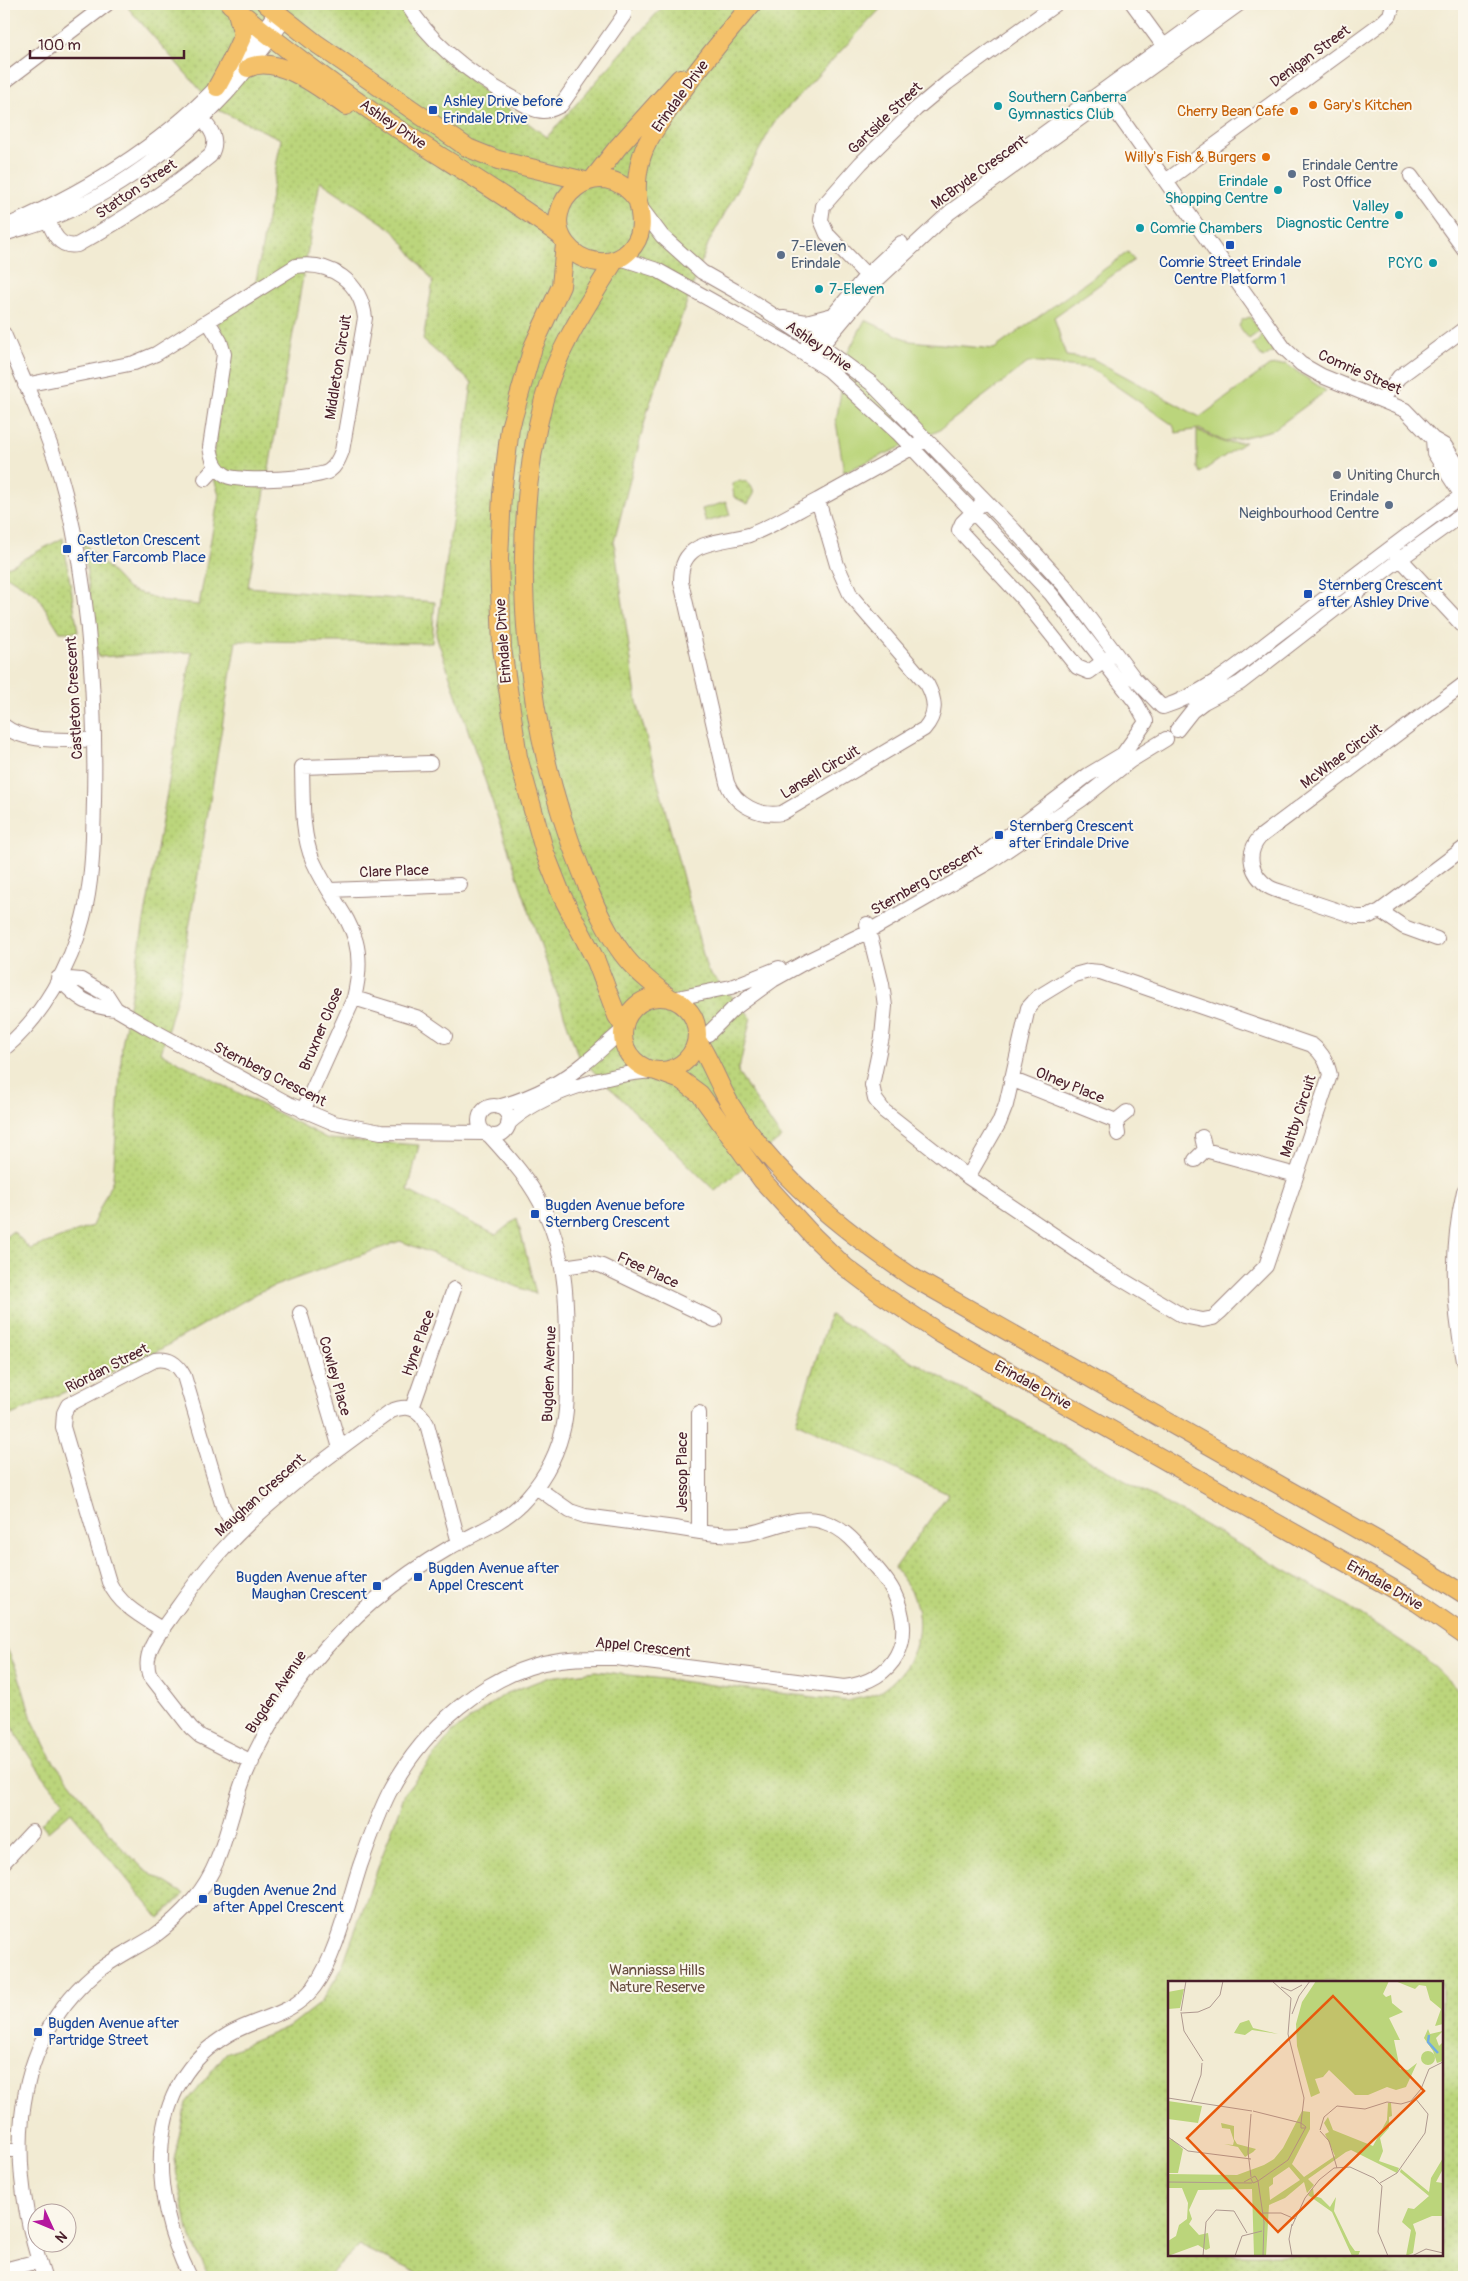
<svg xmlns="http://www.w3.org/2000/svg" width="1468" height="2281" viewBox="0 0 1468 2281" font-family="Pangolin,sans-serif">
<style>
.green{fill:#bbd57b;stroke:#827a53}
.park{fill:url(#park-dots);stroke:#827a53;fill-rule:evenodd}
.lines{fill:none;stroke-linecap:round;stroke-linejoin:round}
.minor-casing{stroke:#9e857f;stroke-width:16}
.major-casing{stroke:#9e857f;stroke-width:20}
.minor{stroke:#fff;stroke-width:14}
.major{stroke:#f4c16a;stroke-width:18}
.food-dot{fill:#e8710a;stroke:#fbf7ec;stroke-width:2}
.culture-dot{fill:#0f9aa8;stroke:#fbf7ec;stroke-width:2}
.transit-dot{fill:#1a4fb4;stroke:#fbf7ec;stroke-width:2}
.service-dot{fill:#5c6f8a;stroke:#fbf7ec;stroke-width:2}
.worship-dot{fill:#6b7280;stroke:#fbf7ec;stroke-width:2}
.labels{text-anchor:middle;stroke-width:4;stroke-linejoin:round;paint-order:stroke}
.street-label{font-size:15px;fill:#4a1f2b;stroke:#fbf7ec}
.culture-label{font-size:15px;fill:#0d838f;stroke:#fbf7ec;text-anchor:start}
.transit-label{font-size:15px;fill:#164399;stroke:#fbf7ec;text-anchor:start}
.food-label{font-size:15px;fill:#c56008;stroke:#fbf7ec;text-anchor:end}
.service-label{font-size:15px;fill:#4e5e75;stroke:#fbf7ec;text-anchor:start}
.worship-label{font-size:15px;fill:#5b616d;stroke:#fbf7ec;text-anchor:start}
.park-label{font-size:15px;fill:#664c3f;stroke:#fbf7ec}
.inset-river{fill:none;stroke:#71ade2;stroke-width:2.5}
.inset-road{fill:none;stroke:#af9990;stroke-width:1}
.view{fill:#e8590c;fill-opacity:0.15;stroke:#e8590c;stroke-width:2.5}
.inset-edge{fill:none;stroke:#4a1f2b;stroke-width:2.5}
</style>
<defs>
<pattern id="park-dots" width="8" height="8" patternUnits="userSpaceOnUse" patternTransform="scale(1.25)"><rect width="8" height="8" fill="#bbd57b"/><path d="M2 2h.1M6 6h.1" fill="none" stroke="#a2b66a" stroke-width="1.8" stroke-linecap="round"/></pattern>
</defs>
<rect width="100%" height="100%" fill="#fbf7ec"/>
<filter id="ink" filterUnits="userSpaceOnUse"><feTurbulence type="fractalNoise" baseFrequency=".02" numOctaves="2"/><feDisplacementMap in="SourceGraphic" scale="10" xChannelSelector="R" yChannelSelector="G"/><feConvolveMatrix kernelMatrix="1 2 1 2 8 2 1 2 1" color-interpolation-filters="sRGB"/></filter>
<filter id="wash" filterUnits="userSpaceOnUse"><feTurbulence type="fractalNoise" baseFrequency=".0096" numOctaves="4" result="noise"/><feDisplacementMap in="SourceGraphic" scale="20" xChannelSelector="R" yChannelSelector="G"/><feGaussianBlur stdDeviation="1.12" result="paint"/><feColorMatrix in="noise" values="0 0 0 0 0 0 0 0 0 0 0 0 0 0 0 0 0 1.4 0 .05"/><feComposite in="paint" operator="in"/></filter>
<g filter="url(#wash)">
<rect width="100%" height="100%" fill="#f2ebd3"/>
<!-- green -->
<path class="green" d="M1128,252L1134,260L1054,317L1066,356L1093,359L1200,417L1269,366L1286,364L1326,391L1273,430L1225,442L1199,429L1176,433L1173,425L1090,368L1029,362L938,431L844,472L836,422L847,354L865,320L910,341L994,349Z
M1250,317L1260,331L1249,339L1239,326L1242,320Z
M1263,334L1275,350L1263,358L1252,344L1258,341Z
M1197,430L1225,443L1245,442L1200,473L1197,468Z
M726,502L730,515L706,522L702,509Z"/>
<!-- park -->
<path class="park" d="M128,4H408L469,80L547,137L665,4H885L775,121L708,244L648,409L614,542L637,702L707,970L751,1017L738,1073L781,1138L715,1191L578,1056L436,635L472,383L423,340L433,281L393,230L320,181L248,587L435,602L432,643L236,641L179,990L161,1053L328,1139L419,1145L408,1191L496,1235L517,1218L536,1294L400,1241L261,1291L149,1356L4,1418V1238L13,1231L30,1249L92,1226L113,1179L122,1045L192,652L98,657L83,542L128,589L167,602L199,605L219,495L211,469L228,350L217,320L256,281L281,139L218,110L129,9Z
M740,480C749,482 752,485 754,494L748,504L734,497L732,484Z
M63,538L78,632H60L37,595L7,576L4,577V567L10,566Z
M830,1315L1343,1603L1421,1654L1464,1696V2277H426L359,2246L326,2277H209L188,2231L174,2160L186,2103L226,2053L290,2026L320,2003L340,1972L405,1793L453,1732L505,1694L549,1677L596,1671L847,1701C857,1698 872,1697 881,1691C912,1670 927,1634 914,1598C911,1588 901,1577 895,1568L948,1494L796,1422ZM1442,1982V2255H1169V1982Z
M4,1642L18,1673L32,1719L51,1758L120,1846L144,1869L184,1894L159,1918L71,1812L48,1832L41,1823L63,1801C39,1771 13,1739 4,1701C0,1683 4,1661 4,1642Z"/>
</g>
<g filter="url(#ink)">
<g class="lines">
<!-- minor casing -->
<g class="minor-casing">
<path id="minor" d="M407,4C432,46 473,76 515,99C524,104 533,111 543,111C550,111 555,108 561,105L624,15V4
M1133,4L1168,52
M4,82L107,4
M1103,93L1284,348L1301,364L1322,376L1405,410L1433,439L1445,446L1464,475
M1002,164L1222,4
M1411,176L1464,249
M1166,181L1383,22L1390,15L1393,4
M641,208L662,236L702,272L739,293L821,346L871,383L1014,530L1065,586L1134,678L1162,707
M44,211C51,227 56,249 77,245C126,218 166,192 210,156C221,138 209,127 197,113
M9,225C91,189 167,142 228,75C246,56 261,33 276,12
M4,234C18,229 33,226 47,220C115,194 177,147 226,94C248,70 266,44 285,19
M620,258L657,270L784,341L829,370L898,433L1051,594L1136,703L1146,721
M872,281L827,234L821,220L823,206L861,163L916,109L947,83L1056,4
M783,318L806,322L833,315
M4,334C26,386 51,437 65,493C90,592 96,699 94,801C93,840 93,880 83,918C71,966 42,1017 4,1049
M807,346L867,275L901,243
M816,352L874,283L950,212L1239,4
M25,385L134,363L156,354L208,321L220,341L224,354L210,447C212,459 215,470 227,476C239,482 318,479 329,471C336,466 339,459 342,451L365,318C361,282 331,261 296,266L208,321
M1383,399L1399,377L1464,329
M1433,439L1434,453L1464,499
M205,479L216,467
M818,500C795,512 773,526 749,535C733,540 705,541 693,551C683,559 681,569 681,582L727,783C735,805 760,817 782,813L924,729C937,714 936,701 927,684L851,596L837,565L818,500L926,440
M981,504L962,523L959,530L1023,599L1077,667L1089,672L1111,656
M1395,553L1464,627
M1464,684L1260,837C1245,854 1251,875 1269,887C1276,891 1286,893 1294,896C1315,903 1336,910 1357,917H1367L1380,911L1464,848
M1163,707C1210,692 1246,658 1285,629C1344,584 1403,537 1464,494
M4,726C26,744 66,739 93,740
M1177,730L1192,711L1204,702L1240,683L1400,559L1464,513
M973,862L1088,775L1123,754L1146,722
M330,890L460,885
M1380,911L1404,927L1437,939
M867,924L882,984L885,1006L882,1037L872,1085L875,1099L884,1111L968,1177L999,1123L1006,1105L1028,1008L1038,997L1074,975L1089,971L1100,972L1312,1045C1323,1054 1327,1062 1330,1075L1266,1266L1220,1312L1213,1318L1203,1320L1183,1316L1101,1267L968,1177
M58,978L81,980L107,995L116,1009L145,1026L289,1104L334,1123L381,1132L486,1133
M58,978C76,997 90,1008 116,1009
M354,998L419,1018L445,1036
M672,999L731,987L779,968
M697,1038L708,1034L732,1010L773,980L807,961L869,931L991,861L1081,800L1130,761L1166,739
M1011,1079L1116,1121L1127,1112
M479 1121a15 15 0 1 1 30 0a15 15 0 1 1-30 0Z
M498,1107C530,1098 560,1084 585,1063C599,1052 611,1040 624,1029
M303,1111L354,998C371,929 338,916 313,861C301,833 303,798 302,767L430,763
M1116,1121L1118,1134
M508,1124C540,1093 608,1074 652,1071
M1202,1137L1205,1150
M1195,1160L1205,1150L1296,1175
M1464,1191C1451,1246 1453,1306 1464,1361
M563,1267L591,1263L602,1266L715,1320
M300,1313L340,1448
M412,1408L454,1289
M699,1532V1413
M163,1630C141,1616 120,1606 109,1582L63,1427L64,1413L68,1405L155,1360C169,1358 177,1363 184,1376L223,1507L229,1517L242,1530
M252,1762L200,1736L191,1728L149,1674C142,1652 161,1631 173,1614C188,1593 202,1573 219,1554C269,1498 331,1455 391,1411C407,1404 419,1408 427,1424L459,1543
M4,1862L32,1832
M4,2150H19
M4,2270L38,2261
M44,2277C9,2174 4,2051 94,1974C112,1959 134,1949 153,1937C168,1926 182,1913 194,1899C224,1864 228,1819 244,1778C261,1737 285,1698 312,1664C350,1617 397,1578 449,1548C474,1533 499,1525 520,1505C540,1485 555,1460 562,1433C568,1411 567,1387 567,1364C567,1312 568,1262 546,1214C533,1184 511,1159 489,1135
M190,2277C150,2198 141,2085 229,2034C258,2017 292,2016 314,1987C335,1959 349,1900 360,1866C369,1841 377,1817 389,1793C422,1730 487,1670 560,1660C579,1657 597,1658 616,1658L844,1687C895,1680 917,1640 894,1593C889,1582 880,1572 872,1563C858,1545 846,1529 824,1522C800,1513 774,1528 750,1533C725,1537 699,1532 675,1528C645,1524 615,1520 585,1516L570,1511L536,1487"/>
</g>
<!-- major casing -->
<g class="major-casing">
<path id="major" d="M230,4C282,46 336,88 392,125C448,162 507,196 561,236
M266,4L317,44L468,148L498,160L585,181
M248,68C277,53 323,90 346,106
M217,87L230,63L243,35L236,9
M593,179L618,147L680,78
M638,201C599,147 536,205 566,244C581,264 611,269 629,251C644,236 642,220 638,202C635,187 638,164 644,150C650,135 661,121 670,108C695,72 723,38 752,4
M565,244L561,286L533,347L510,428L502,494L499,559L502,648L518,757L545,853L562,896L596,961L617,1016L624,1027
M615,260C588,304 557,349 544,399C506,546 524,730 581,870C592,898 604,929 622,953C635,971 654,985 671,999
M623 1034a37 37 0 1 1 74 0a37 37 0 1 1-74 0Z
M697,1040C710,1060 718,1083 730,1104C775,1177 842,1229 912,1277L1396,1551L1464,1594
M656,1071L681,1080L700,1094L762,1180L813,1236L845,1267L881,1294L941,1334L1418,1603L1464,1635"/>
</g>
<!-- minor -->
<use href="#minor" class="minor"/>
<!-- major -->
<use href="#major" class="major"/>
</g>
</g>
<!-- markers -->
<g class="food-dot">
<circle cx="1313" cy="105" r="5"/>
<circle cx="1294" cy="111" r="5"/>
<circle cx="1266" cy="157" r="5"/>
</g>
<g class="culture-dot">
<circle cx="998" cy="106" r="5"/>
<circle cx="1278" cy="190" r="5"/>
<circle cx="1399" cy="215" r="5"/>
<circle cx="1140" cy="228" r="5"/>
<circle cx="1433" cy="263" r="5"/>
<circle cx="819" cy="289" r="5"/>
</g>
<g class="transit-dot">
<rect x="428" y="105" width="10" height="10" rx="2.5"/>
<rect x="1225" y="240" width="10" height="10" rx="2.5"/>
<rect x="62" y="544" width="10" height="10" rx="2.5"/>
<rect x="1303" y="589" width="10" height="10" rx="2.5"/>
<rect x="994" y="830" width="10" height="10" rx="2.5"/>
<rect x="530" y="1209" width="10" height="10" rx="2.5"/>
<rect x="413" y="1572" width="10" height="10" rx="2.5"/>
<rect x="372" y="1581" width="10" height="10" rx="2.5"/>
<rect x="198" y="1894" width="10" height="10" rx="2.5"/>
<rect x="33" y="2027" width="10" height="10" rx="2.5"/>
</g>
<g class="service-dot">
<circle cx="1292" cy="174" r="5"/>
<circle cx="781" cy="255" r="5"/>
<circle cx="1389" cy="505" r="5"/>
</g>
<circle class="worship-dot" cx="1337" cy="475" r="5"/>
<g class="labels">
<!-- street labels -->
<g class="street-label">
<text transform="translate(1310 56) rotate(-36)" y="5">Denigan Street</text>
<text transform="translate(680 96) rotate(-54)" y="5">Erindale Drive</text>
<text transform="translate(885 118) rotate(-44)" y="5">Gartside Street</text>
<text transform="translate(393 124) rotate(34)" y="5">Ashley Drive</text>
<text transform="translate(979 172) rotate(-36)" y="5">McBryde Crescent</text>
<text transform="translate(136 189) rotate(-34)" y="5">Statton Street</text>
<text transform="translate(819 346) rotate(35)" y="5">Ashley Drive</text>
<text transform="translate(338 367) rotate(-81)" y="5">Middleton Circuit</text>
<text transform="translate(1360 372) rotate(24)" y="5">Comrie Street</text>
<text transform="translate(503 641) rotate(-94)" y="5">Erindale Drive</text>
<text transform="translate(74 698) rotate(-93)" y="5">Castleton Crescent</text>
<text transform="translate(1341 756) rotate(-37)" y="5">McWhae Circuit</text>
<text transform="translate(820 772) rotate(-31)" y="5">Lansell Circuit</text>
<text transform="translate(394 871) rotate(-2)" y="5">Clare Place</text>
<text transform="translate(926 880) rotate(-30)" y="5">Sternberg Crescent</text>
<text transform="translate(321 1029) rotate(-67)" y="5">Bruxner Close</text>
<text transform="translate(270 1074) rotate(27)" y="5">Sternberg Crescent</text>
<text transform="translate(1070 1085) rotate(22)" y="5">Olney Place</text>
<text transform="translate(1298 1116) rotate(-72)" y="5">Maltby Circuit</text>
<text transform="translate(648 1270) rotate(25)" y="5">Free Place</text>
<text transform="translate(418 1343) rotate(-70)" y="5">Hyne Place</text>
<text transform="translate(107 1368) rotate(-27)" y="5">Riordan Street</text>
<text transform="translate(549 1374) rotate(-88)" y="5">Bugden Avenue</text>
<text transform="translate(335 1376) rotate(74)" y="5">Cowley Place</text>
<text transform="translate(1033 1385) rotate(29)" y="5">Erindale Drive</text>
<text transform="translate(682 1472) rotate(-90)" y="5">Jessop Place</text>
<text transform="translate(260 1495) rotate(-42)" y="5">Maughan Crescent</text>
<text transform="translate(1385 1585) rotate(30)" y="5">Erindale Drive</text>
<text transform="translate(643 1647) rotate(6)" y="5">Appel Crescent</text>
<text transform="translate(276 1692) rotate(-56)" y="5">Bugden Avenue</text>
</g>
<!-- culture labels -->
<g class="culture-label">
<text x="1008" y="102">Southern Canberra<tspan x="1008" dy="17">Gymnastics Club</tspan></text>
<text x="1268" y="186" text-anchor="end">Erindale<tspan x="1268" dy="17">Shopping Centre</tspan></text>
<text x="1389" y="211" text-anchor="end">Valley<tspan x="1389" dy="17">Diagnostic Centre</tspan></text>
<text x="1150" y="233">Comrie Chambers</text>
<text x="1423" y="268" text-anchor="end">PCYC</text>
<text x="829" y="294">7-Eleven</text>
</g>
<!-- transit labels -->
<g class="transit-label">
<text x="443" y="106">Ashley Drive before<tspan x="443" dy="17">Erindale Drive</tspan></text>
<text x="1230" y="267" text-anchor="middle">Comrie Street Erindale<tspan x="1230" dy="17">Centre Platform 1</tspan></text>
<text x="77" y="545">Castleton Crescent<tspan x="77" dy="17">after Farcomb Place</tspan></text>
<text x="1318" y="590">Sternberg Crescent<tspan x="1318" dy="17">after Ashley Drive</tspan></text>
<text x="1009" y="831">Sternberg Crescent<tspan x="1009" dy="17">after Erindale Drive</tspan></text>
<text x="545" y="1210">Bugden Avenue before<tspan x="545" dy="17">Sternberg Crescent</tspan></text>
<text x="428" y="1573">Bugden Avenue after<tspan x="428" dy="17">Appel Crescent</tspan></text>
<text x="367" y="1582" text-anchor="end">Bugden Avenue after<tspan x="367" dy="17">Maughan Crescent</tspan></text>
<text x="213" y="1895">Bugden Avenue 2nd<tspan x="213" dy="17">after Appel Crescent</tspan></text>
<text x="48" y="2028">Bugden Avenue after<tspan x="48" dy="17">Partridge Street</tspan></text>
</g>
<!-- food labels -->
<g class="food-label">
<text x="1323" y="110" text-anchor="start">Gary's Kitchen</text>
<text x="1284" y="116">Cherry Bean Cafe</text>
<text x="1256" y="162">Willy's Fish &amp; Burgers</text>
</g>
<!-- service labels -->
<g class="service-label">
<text x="1302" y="170">Erindale Centre<tspan x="1302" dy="17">Post Office</tspan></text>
<text x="791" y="251">7-Eleven<tspan x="791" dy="17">Erindale</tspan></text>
<text x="1379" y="501" text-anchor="end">Erindale<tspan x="1379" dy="17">Neighbourhood Centre</tspan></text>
</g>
<!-- worship labels -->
<g class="worship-label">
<text x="1347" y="480">Uniting Church</text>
</g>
<!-- park labels -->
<g class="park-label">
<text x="657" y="1975">Wanniassa Hills<tspan x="657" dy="17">Nature Reserve</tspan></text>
</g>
</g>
<!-- overview -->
<g transform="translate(1168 1981)">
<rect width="275" height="275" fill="#f2ebd3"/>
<path d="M0,120L34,125L30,142L0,138ZM53,142L66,145V158L69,163L88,168L85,171L77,176L70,166L56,163L65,164L66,160L62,148L54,147ZM4,158L15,168L10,192H0V159Z" fill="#bbd57b"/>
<path d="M148,0H221L215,13L218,16L223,14L224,22L235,31L221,37L232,59H226L232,88L240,89L249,82L238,106L228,109L219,106L200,114H187L161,89L155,96L147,98L152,112L143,116L129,65L128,43L134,21ZM227,0H275V43L267,45L273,28L262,19L258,5L251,4L247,8ZM16,8L12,27L0,28V11ZM81,39L85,47L110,53L84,49L77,54L66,52L72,42ZM260,48L262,53L275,50L268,57L271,65L275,61V80L269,82L265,70L256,57ZM253 77a7 7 0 1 1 14 0a7 7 0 1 1-14 0ZM220,122H223L224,135L221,136V147L212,157L215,170L211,180L231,187L229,192L183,169L178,171L140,198L146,204L139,212L136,201L117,217L101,224L98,275H86L84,208L30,209L21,229L24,238L21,243L31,254L40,252L42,267L38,269L30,264L0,275V260L8,255L11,244L19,238L20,222L14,207H0V193L69,194L96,184L106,178L115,167L134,130L142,131V148L124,183L136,196L167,175L157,153L161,151L156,142L160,136L165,149L205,165L219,139ZM121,186L132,199L102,219L101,206L105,203V197ZM275,177V188L268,201L275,202V235H264L245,243L248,252L245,272L238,275L243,249L234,241L240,227L246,228L261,215L232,191L233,188L261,211L263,197ZM145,207L146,215L153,217L162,226L168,216L166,230L182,263L187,270H192L190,275H184L164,231L140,214Z" fill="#bbd57b" fill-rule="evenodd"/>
<path class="inset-river" d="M261,54L260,61L270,72"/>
<path class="inset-road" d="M104,0L123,17L120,53L136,117L133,142M113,6L123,10L134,4M13,30L18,0M13,31L16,50L35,80M14,32L30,31L42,26L52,14L55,0M124,33L131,15L142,0M0,117L84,130M23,121L33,94L34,82M85,130L133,142M83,133L80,171L83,196M152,149L156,136L169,125L197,128L219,121L233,123L243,120L253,108L261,88L275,81M152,150L161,160L169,187M0,156L20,170L83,178M90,200L120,179L138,146L133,142V147H137M90,200L96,241L95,275M0,201L84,202M76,201L87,195L90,200L85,202L83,198M212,202L229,192L257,152L260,133L247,117M94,232H113L127,238M124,245L137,217L151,199L166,187L182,186L206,197L214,205L210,251L220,275M35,275L38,241L48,229L66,230L79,252M67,275L74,255L94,250M124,275L121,258L124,243M244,275L258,268L275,272"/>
<path class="view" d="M165,15L256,110L110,251L19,157Z"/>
<rect width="275" height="275" class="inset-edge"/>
</g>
<!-- margin -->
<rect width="1468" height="2281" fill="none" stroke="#fbf7ec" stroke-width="20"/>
<!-- north arrow -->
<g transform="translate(52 2228) rotate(134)"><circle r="24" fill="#fbf7ec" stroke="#b4a19f"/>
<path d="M0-4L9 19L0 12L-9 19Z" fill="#b5179e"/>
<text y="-8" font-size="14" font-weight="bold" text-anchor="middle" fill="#4a1f2b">N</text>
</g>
<!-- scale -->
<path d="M30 50v8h154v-8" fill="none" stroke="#4a1f2b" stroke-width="2.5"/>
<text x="38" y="50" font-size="15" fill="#4a1f2b" stroke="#fbf7ec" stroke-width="4" paint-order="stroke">100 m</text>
</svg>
